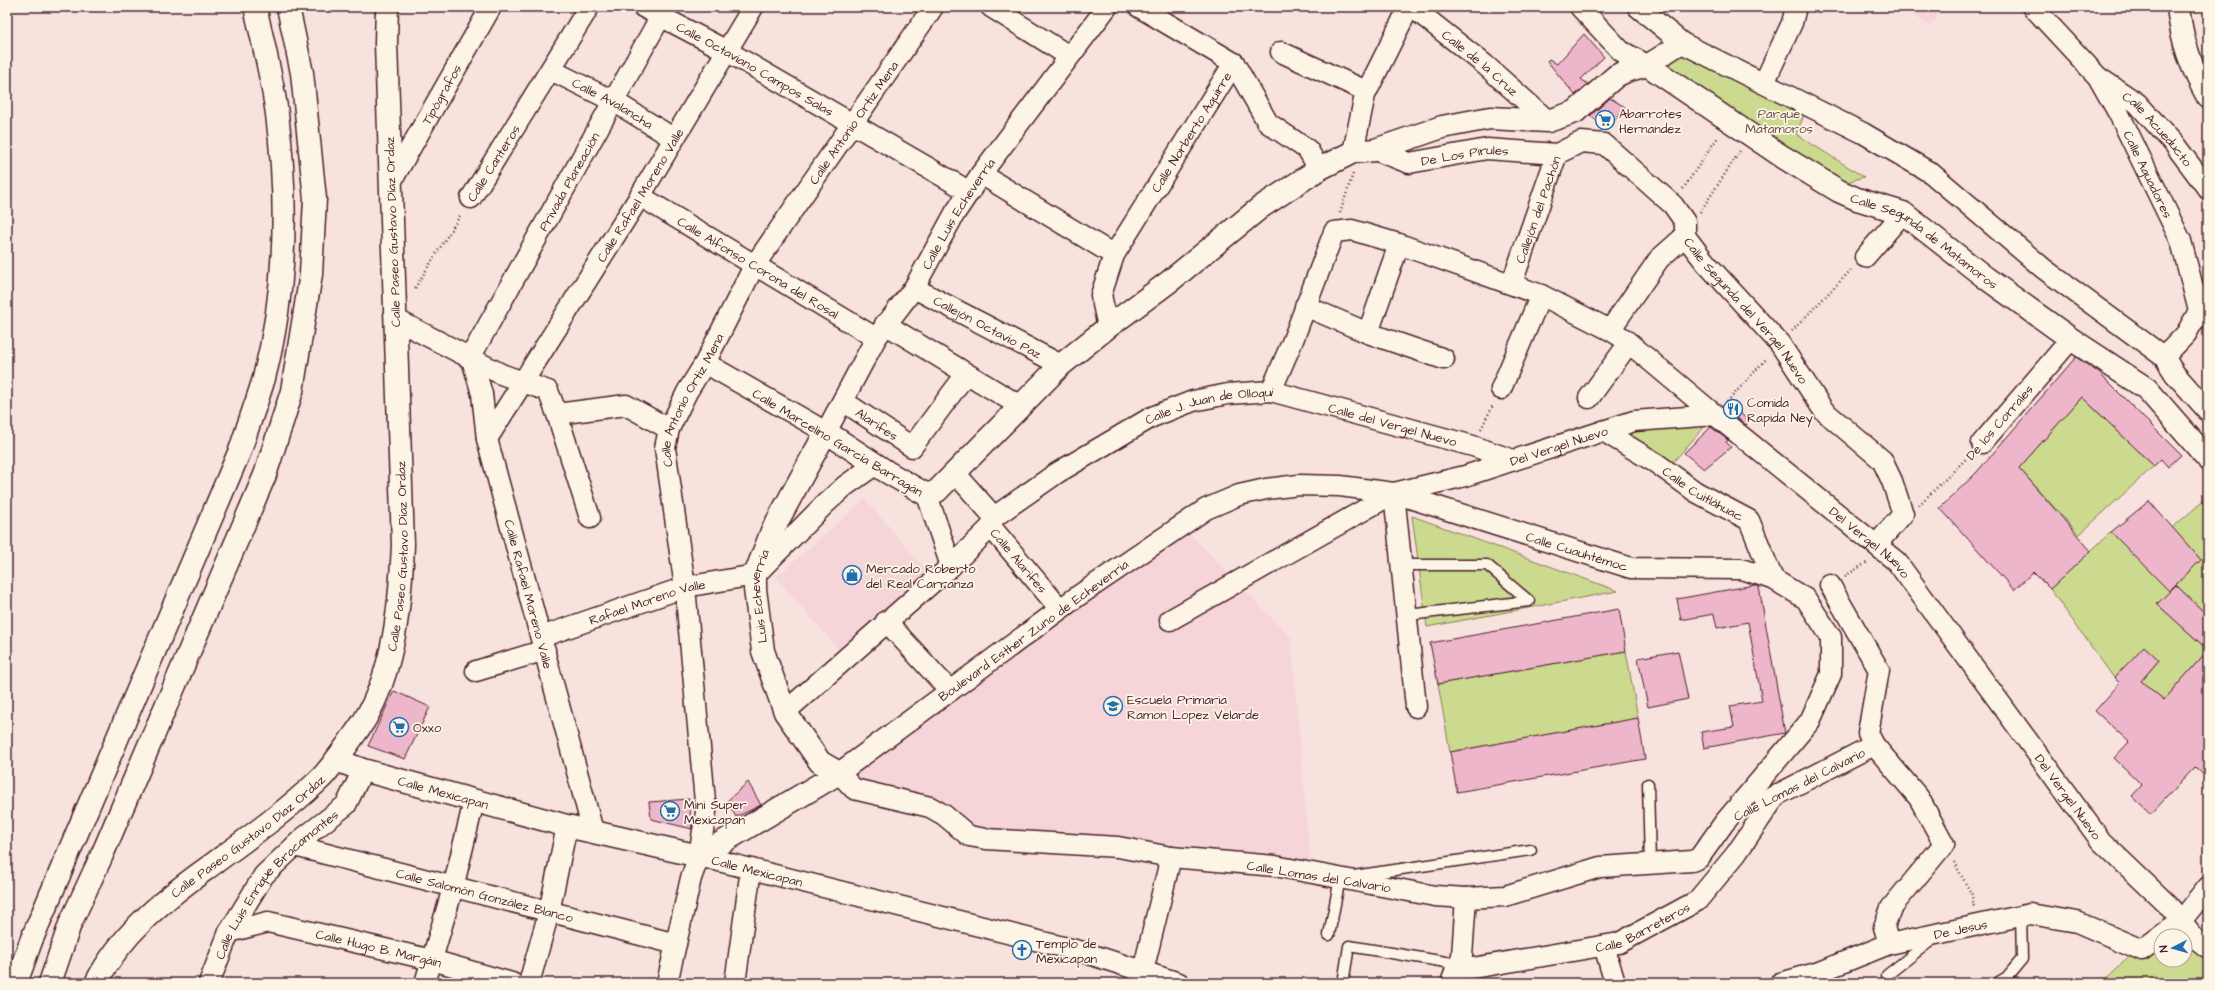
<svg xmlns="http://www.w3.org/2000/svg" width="2215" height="990" viewBox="0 0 2215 990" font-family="'Architects Daughter',sans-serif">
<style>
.built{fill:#f5d5d8}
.green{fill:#cbda8e;stroke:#8a7c5c}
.building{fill:#eeb6cb;stroke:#4a1f2b}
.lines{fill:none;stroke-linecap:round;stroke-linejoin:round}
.lane-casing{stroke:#4a1f2b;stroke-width:13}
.street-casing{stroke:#4a1f2b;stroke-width:23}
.secondary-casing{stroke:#4a1f2b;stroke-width:25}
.path{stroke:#4a1f2b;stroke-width:2.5;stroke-dasharray:1 3;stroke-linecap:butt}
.lane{stroke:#fcf5e5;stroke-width:10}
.street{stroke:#fcf5e5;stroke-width:20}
.secondary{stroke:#fcf5e5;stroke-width:22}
.labels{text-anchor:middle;stroke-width:3.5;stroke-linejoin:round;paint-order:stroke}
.street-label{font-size:13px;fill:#4a1f2b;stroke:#fcf5e5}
.poi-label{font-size:13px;fill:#4a1f2b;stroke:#fcf5e5;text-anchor:start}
.park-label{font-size:13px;fill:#6a4e44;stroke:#fcf5e5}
</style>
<rect width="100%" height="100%" fill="#f8e2dd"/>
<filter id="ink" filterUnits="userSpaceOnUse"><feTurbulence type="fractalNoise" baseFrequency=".025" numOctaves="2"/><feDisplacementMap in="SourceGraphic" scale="8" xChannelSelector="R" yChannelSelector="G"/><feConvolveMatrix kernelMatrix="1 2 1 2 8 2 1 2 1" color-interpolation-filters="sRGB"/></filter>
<g filter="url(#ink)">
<!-- built -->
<path class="built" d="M1901,7H1945L1930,26Z
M865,499L928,572L839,650L776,577Z
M1181,524L1291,638L1311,872L969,836L839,773Z"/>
<!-- green -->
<path class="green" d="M1679,49L1805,113L1796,134L1864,177L1840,184L1779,144L1660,60Z
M2082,397L2154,466L2079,535L2019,468Z
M1714,416L1667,469L1634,447L1631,428Z
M2208,497V616L2176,585L2201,560L2172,528Z
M1412,516L1618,591L1427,627Z
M2111,532L2170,591L2157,604L2208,650L2164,700L2141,681L2159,660L2144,647L2114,678L2050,589Z
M1626,651L1638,718L1450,752L1438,684Z
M2160,949L2161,960H2185V949H2191L2208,961V983H2101L2129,957Z"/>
<!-- building -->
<path class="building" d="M1584,34L1604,57L1581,79L1588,84L1575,95L1547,61L1549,59L1557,64Z
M1610,98L1625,107L1608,129L1590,116Z
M2076,357L2099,373L2181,455L2168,467L2161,459L2154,466L2082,397L2019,468L2091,551L2050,589L2033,572L2014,590L1940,508L1976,473Z
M1733,405L1749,422L1746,425L1727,410Z
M1711,427L1728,440L1726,442L1731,447L1704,469L1684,453Z
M2149,501L2201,560L2169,591L2111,532Z
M1754,585L1759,587L1785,733L1704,748L1701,732L1734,727L1730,706L1762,701L1748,622L1717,628L1714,614L1681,620L1677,599Z
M2176,585L2208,616V779L2195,767L2151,814L2132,796L2142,785L2114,758L2129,742L2095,711L2120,683L2114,678L2144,646L2159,660L2141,681L2164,700L2208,650L2157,604Z
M1619,609L1626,651L1438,684L1430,643Z
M1678,651L1688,699L1648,707L1638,658Z
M394,691L430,707L405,759L368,746Z
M1638,718L1645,759L1457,792L1450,752Z
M748,782L761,805L736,817L727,801Z
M689,799L692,829L651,819L649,802Z"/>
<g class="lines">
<!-- lane casing -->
<g class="lane-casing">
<path id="lane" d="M1403,565H1487L1529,601L1408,615
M1648,784L1650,864
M1329,935L1340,878L1531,850
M1887,975L1933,939
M1343,983L1349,946L1458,964
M1997,983L2007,977L2022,959L2021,915"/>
</g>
<!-- street casing -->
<g class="street-casing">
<g id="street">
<path id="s1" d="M643,7L725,50L970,192"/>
<path d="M991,7L1069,56"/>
<path d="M1139,7L1234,63"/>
<path id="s2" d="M1412,7L1484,64L1548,121"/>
<path d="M1580,7L1621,51L1647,65L1682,43"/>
<path d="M1638,7L1682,43L1863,133L1931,173L2044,269L2164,357L2175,374L2208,411"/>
<path id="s3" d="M2033,7L2098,77L2119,114L2181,241L2199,311L2186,334L2164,357"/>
<path d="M1281,52L1366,91"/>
<path d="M1234,63L1268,123L1308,150L1319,169"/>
<path id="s4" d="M551,70L615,102L673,138"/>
<path id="s5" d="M2101,79L2137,103L2175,145L2208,189"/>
<path d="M1764,83L1792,23L1796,7"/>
<path id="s6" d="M1375,150L1409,163L1487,149L1557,154"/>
<path d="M1353,152L1365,95L1409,7"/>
<path d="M981,174L1114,255"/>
<path id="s7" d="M391,182L491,7"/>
<path id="s8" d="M640,196L876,338"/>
<path d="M471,198L589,7"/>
<path d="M1865,257L1903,213"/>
<path id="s9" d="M1512,283L1557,154L1581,142L1604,144L1673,205L1685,222V236L1705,262L1780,344L1824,411L1882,460L1892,481L1903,514L1882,538L1880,548"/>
<path id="s10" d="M914,288L1061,365"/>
<path d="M1305,306L1368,333L1444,359"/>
<path d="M395,319L501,374L548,391L557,414L626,405L669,429"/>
<path d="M885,324L1020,406"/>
<path id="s11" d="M1108,327L1101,295L1114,255L1234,63"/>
<path d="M1610,330L1659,259L1685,236"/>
<path d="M1368,333L1399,244"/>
<path id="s12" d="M705,363L826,432L876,338L914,288L955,213L981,174L1107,7"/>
<path d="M1501,389L1541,295"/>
<path d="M1271,391L1293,340L1334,232L1352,230L1399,244L1541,295L1610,330L1623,338L1715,415"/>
<path d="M1589,398L1629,343"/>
<path id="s13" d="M843,401L912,447L966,374"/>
<path d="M557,414L590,518"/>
<path id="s14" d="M1603,431L1656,463L1696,492L1749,520L1773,579"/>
<path id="s15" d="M487,439L640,196L753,7"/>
<path d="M1982,443L2071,339"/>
<path d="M956,474L994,517"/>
<path d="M1299,485L1340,486L1394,493L1631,568L1741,569L1773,579L1806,599L1831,637V674L1810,721L1724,823L1699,858L1692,861L1600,867L1505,896L1466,898L1435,896L1275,866L1171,857L1118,847L986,839L969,836L944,815L930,807L854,789L839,773L1078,596L1206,509L1239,495L1266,489Z"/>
<path d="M1394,493L1416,707"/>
<path d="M927,495L951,566"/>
<path id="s16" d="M994,517L1057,473L1152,417L1193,401L1228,394L1271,391L1473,446L1513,460"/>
<path id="s17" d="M994,517L991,527L1060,609"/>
<path d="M1830,585L1879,670L1868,733L1874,745L1919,798L1944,844L1891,908L1884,927L1889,944"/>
<path id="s18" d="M1170,620L1394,493L1465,476L1634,421L1715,415L1897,562L2101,841L2168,905L2195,938L2208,948"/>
<path d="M886,621L950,691"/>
<path id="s19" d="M541,637L685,587L755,575L825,504L845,486L876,464"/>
<path d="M476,671L545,650"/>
<path d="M785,712L951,566L991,527"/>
<path d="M1765,801L1874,745"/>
<path id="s20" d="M593,831L487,439L482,394L471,356L666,7"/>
<path id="s21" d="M295,846L676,944"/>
<path id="s22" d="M699,856L1083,952L1179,983"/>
<path id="s23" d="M229,932L268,922L432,960L512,983"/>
<path d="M1604,946L1615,983"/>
<path id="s24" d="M1455,971L1619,943L1697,901L1736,854L1777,794"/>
<path d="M1452,980L1462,956L1466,898"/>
<path id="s25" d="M209,983L229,932L264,875L302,839L346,805L363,770"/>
<path d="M425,983L453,888L474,801"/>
<path d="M529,983L549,912L567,826"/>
<path id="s26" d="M667,983L691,878L699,856L706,812L685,587L665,448L669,429L687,392L705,363L754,266L933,7"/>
<path d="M735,983L751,869"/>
<path d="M1140,983L1171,857"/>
<path id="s27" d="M1780,983L1819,972L1889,944L2030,914L2077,922L2142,950L2182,920L2208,887"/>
</g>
</g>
<!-- secondary casing -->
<g class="secondary-casing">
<g id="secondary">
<path d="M2178,7C2182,42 2191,67 2208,97"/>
<path id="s28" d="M336,760L363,770L567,826L699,856L839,773L820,762L785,712L763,651L755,589V575L772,531L826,432L887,472L927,495L937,491L1061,365L1108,327L1170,281L1261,207L1319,169L1353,152L1375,150L1442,127L1490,118L1548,121L1575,112L1616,76L1626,71L1647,65L1783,157L1839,191L1857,199L1903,213L1986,278L2071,339L2147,389L2208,459"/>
<path d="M16,983L31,941L241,448C248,425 257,402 264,378C286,293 288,201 277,114C272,78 263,42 255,7"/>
<path d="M50,983L70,924L102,855L265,475L292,391L311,274L315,199L302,73L288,7"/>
<path id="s29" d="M96,983C121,934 163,900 206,869C244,841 284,813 318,781C329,771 336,759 345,748C351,739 358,730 364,721C395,669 400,604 403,545L386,43L387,7"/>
</g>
</g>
<!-- path -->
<path class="path" d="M1683,189L1718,137
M1700,212L1740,151
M1340,213L1353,174
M415,288L461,214
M1792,331L1851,270
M1727,402L1767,358
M1481,429L1493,405
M1919,505L1970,455
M1845,576L1868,562
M1954,862L1972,895L1974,908"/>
<!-- lane -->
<use href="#lane" class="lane"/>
<!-- street -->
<use href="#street" class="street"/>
<!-- secondary -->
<use href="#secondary" class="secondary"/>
</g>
</g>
<!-- icons -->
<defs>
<g id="supermarket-ring" transform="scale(1)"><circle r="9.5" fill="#fcf5e5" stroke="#1f6fb2" stroke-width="1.5"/><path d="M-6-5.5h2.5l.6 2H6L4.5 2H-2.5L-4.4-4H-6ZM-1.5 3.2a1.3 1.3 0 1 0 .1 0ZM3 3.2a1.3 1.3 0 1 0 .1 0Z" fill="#1f6fb2"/></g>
<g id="restaurant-ring" transform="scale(1)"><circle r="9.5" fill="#fcf5e5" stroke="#1f6fb2" stroke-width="1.5"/><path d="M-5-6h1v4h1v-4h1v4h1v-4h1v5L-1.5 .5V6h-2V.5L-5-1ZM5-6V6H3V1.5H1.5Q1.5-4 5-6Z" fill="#1f6fb2"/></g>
<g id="shop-ring" transform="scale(1)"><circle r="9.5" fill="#fcf5e5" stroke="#1f6fb2" stroke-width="1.5"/><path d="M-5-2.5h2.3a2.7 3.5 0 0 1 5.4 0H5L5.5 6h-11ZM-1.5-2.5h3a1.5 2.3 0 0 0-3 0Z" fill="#1f6fb2"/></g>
<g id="school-ring" transform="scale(1)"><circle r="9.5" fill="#fcf5e5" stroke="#1f6fb2" stroke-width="1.5"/><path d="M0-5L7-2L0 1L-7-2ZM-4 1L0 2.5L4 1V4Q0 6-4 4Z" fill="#1f6fb2"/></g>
<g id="church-ring" transform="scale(1)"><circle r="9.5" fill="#fcf5e5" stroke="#1f6fb2" stroke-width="1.5"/><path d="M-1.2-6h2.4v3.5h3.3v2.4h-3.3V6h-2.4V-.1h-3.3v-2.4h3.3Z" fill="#1f6fb2"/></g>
</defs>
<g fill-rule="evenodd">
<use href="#supermarket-ring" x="1605" y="120"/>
<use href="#restaurant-ring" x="1733" y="409"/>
<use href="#shop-ring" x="852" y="575"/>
<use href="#school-ring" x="1113" y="706"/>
<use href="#supermarket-ring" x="399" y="727"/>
<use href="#supermarket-ring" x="670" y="811"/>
<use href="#church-ring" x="1022" y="950"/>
</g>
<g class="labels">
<!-- street labels -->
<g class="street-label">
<text dy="5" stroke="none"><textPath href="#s2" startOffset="88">Calle de la Cruz</textPath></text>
<text dy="5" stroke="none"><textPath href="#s1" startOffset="128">Calle Octaviano Campos Salas</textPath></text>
<text dy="5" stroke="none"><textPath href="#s7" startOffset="101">Tipógrafos</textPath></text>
<text dy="5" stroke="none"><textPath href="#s4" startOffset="70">Calle Avalancha</textPath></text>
<text dy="5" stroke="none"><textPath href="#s26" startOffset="920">Calle Antonio Ortiz Mena</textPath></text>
<text dy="5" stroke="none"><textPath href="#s5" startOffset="76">Calle Acueducto</textPath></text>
<text dy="5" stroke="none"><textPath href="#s11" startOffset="220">Calle Norberto Aguirre</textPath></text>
<text dy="5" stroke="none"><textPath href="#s6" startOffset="93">De Los Pirules</textPath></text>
<text transform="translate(493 163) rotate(-58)" y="5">Calle Canteros</text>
<text dy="5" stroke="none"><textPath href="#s3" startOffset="205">Calle Aguadores</textPath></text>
<text dy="5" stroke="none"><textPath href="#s20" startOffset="691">Privada Planeación</textPath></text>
<text dy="5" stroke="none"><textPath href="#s15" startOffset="288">Calle Rafael Moreno Valle</textPath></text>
<text dy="5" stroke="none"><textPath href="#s9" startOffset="78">Callejón del Pachón</textPath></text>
<text dy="5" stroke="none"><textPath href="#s12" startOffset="395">Calle Luis Echeverría</textPath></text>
<text transform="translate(392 232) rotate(-92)" y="5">Calle Paseo Gustavo Díaz Ordaz</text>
<text dy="5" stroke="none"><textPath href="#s28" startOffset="2237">Calle Segunda de Matamoros</textPath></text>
<text dy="5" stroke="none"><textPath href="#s8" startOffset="138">Calle Alfonso Corona del Rosal</textPath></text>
<text dy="5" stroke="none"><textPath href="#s9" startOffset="410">Calle Segunda del Vergel Nuevo</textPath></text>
<text dy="5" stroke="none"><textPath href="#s10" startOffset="83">Callejón Octavio Paz</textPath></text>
<text dy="5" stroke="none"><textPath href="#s26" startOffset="596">Calle Antonio Ortiz Mena</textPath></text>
<text dy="5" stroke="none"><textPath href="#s16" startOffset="246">Calle J. Juan de Olloqui</textPath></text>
<text transform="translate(1999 422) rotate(-49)" y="5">De los Corrales</text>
<text dy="5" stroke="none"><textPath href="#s13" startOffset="41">Alarifes</textPath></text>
<text dy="5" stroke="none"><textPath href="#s16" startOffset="436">Calle del Vergel Nuevo</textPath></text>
<text transform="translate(838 442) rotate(31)" y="5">Calle Marcelino García Barragán</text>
<text dy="5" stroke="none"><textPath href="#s18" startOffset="429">Del Vergel Nuevo</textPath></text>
<text dy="5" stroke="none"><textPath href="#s14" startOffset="118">Calle Cuitláhuac</textPath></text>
<text dy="5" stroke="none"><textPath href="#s18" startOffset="790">Del Vergel Nuevo</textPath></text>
<text transform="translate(1577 551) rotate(17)" y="5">Calle Cuauhtémoc</text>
<text dy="5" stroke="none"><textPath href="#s29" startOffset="549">Calle Paseo Gustavo Díaz Ordaz</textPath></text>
<text dy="5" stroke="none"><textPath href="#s17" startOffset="54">Calle Alarifes</textPath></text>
<text transform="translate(529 594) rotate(75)" y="5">Calle Rafael Moreno Valle</text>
<text dy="5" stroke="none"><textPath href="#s28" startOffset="742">Luis Echeverria</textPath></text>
<text dy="5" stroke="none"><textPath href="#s19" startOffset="112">Rafael Moreno Valle</textPath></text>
<text transform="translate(1033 630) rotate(-36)" y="5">Boulevard Esther Zuno de Echeverría</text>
<text transform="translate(1799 784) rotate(-27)" y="5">Calle Lomas del Calvario</text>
<text dy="5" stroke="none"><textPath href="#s28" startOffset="112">Calle Mexicapan</textPath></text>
<text dy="5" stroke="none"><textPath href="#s18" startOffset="1114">Del Vergel Nuevo</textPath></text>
<text dy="5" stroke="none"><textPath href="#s29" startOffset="213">Calle Paseo Gustavo Díaz Ordaz</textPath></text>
<text dy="5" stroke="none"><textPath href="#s22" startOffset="60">Calle Mexicapan</textPath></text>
<text transform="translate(1319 876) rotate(9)" y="5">Calle Lomas del Calvario</text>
<text dy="5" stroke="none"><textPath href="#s25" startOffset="122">Calle Luis Enrique Bracamontes</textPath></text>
<text dy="5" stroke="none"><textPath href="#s21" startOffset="196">Calle Salomón González Blanco</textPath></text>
<text dy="5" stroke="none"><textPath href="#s24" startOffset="194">Calle Barreteros</textPath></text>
<text dy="5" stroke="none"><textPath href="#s27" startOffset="189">De Jesus</textPath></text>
<text dy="5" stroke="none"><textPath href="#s23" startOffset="154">Calle Hugo B. Margáin</textPath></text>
</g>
<!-- poi labels -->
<g class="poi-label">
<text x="1619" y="118">Abarrotes<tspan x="1619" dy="15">Hernandez</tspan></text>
<text x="1747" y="407">Comida<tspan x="1747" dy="15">Rapida Ney</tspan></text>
<text x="866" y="573">Mercado Roberto<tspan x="866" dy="15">del Real Carranza</tspan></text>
<text x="1127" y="704">Escuela Primaria<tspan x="1127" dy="15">Ramon Lopez Velarde</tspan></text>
<text x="413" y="732">Oxxo</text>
<text x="684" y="809">Mini Super<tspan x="684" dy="15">Mexicapan</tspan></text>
<text x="1036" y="948">Templo de<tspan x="1036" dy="15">Mexicapan</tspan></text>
</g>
<!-- park labels -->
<g class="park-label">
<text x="1779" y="118">Parque<tspan x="1779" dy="15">Matamoros</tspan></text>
</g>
</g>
<!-- margin -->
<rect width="2215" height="990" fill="none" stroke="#fcf5e5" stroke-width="24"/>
<rect x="12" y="12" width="2191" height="966" fill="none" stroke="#4a1f2b" stroke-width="1.5" filter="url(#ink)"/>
<!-- north arrow -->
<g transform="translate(2173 948) rotate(264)"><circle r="19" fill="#fcf5e5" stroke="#b59f9b"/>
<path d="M0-3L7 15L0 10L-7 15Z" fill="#1f6fb2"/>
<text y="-6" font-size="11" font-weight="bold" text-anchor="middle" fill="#4a1f2b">N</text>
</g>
</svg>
